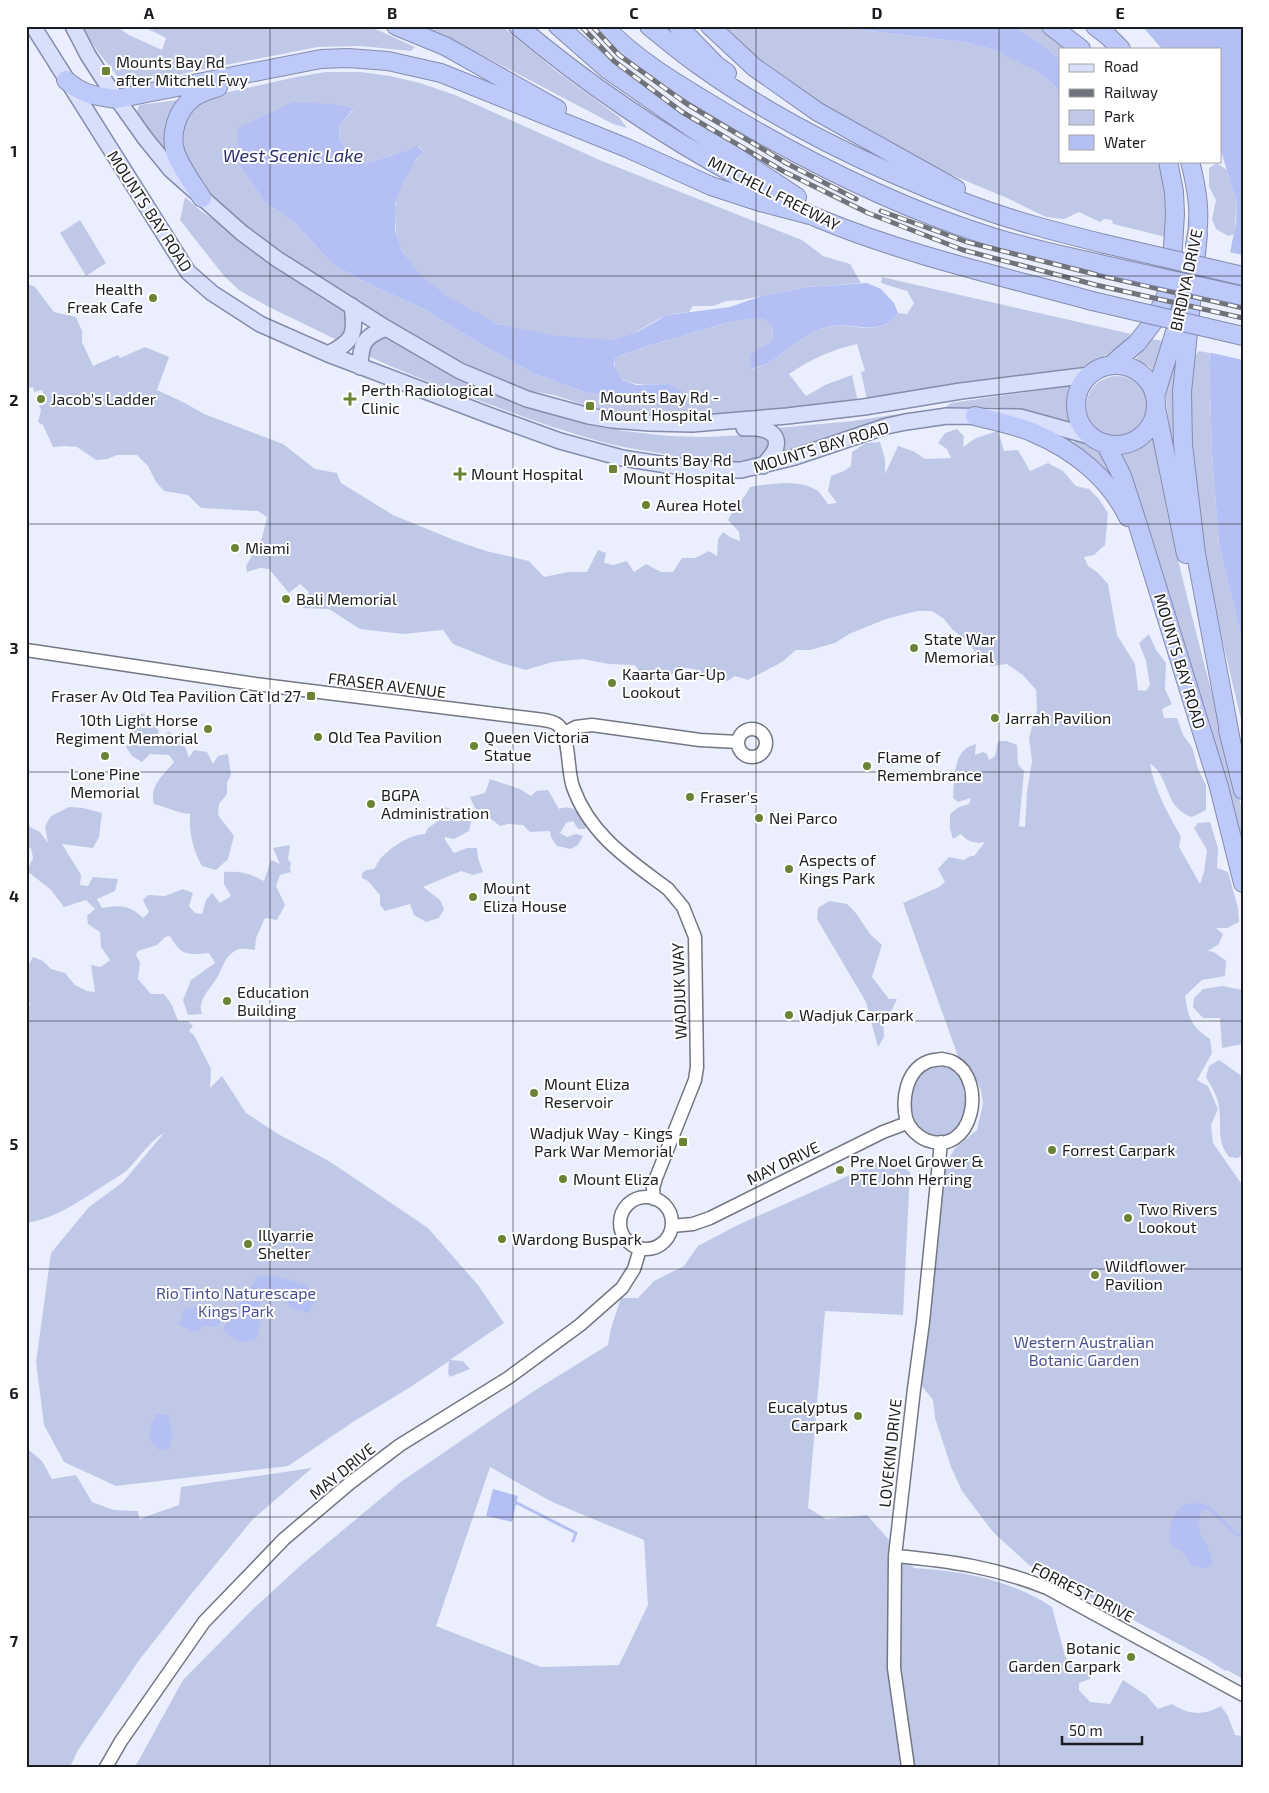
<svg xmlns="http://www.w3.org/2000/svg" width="1269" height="1793" viewBox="0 0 1269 1793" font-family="'Exo 2',sans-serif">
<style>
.green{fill:#c0c8e8;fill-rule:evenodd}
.water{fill:#b4c0f4}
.pier{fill:#ebeffd}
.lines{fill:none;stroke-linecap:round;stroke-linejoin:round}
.stream{stroke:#b4c0f4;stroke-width:3}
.minor-casing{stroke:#737683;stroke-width:15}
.major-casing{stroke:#848cad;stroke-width:18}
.highway-casing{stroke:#848cad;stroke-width:20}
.minor{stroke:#fff;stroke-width:12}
.major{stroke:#d7dffb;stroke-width:15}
.highway{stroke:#bdc9f9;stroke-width:18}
.rail-casing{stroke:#70737b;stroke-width:5}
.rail{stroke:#fff;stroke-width:3;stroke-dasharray:9;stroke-linecap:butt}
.highway-bridge-casing{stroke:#848cad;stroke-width:20;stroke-linecap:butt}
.highway-bridge{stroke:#bdc9f9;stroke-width:18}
.grid{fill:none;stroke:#1b1c21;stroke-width:1;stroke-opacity:0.55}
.poi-dot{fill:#6a8335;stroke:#fff;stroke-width:2}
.labels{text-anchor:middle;stroke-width:4;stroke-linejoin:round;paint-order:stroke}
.poi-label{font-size:16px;fill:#1b1c21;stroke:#fff;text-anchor:start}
.street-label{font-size:16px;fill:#1b1c21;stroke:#fff}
.park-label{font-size:16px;fill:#475192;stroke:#fff}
.water-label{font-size:18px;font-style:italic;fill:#272e6a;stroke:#fff}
.neatline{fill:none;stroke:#1b1c21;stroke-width:2}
.grid-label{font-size:16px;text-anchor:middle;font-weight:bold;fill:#1b1c21}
</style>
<rect width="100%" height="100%" fill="#ebeffd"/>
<!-- green -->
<path class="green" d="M82,26H116L129,35L162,50L166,38L142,26H369L415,47L411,51L360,46L318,47L200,70L156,80L127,89L96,49Z
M416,26H502L555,70L619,117L627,128L613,124L480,54Z
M712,26H828L963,42L992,49L1016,60L1040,73L1060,91V161H1163L1170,238L1113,224L1112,220L1104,219L1100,222L1079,212L1064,219L1046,217L1007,198L928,165L822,110L733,43V33L714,29Z
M1012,26H1041L1072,49H1060V59L1042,44Z
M326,72H361L390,76L420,83L455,95L602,161L802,240L823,256L850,264L861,283L808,287L741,300L726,301L713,306H693L689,312C682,313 673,313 666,316C648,322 631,340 611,340C577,341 532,335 499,324C469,313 418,281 403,252C397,240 395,228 395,215C394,193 407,166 424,152L419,146L394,155L366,163L353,155L339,140L340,125L354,109L238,163L264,201L296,224L332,264L369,284L426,310L475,341L535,374L587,393L648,400L680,399L668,384C647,384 612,390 615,358C642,347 671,339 700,331C725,324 736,317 764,319L773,329L772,341L749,354L752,369C758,367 764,365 770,362C789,350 810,329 834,326C855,324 884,337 898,313L907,314L914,303L907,291L881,283L882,277L1131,334C1093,377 1030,380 977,388C940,394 904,399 868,405L861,372L865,371L857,344C831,350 811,359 789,374L806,396L825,385L852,375L859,406L735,418H644L602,411L554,395L519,389L478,371L432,346L343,292L265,243L227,213L199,186L180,144L187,115L195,105L211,96L296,77Z
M178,100L170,118L174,166L136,114L139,105Z
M1217,163L1227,170L1237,203L1234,234L1228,236L1216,229L1212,219L1216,200L1209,187V168Z
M185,197L201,211L338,305L345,313L349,323L343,338L335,339L269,307L239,290L224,276L180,220Z
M80,220L106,263L86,276L60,233Z
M26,283L35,287L54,312L76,317L82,331V342L93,366L118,355L120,358L145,347L169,357L157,390L185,403L204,414L283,444L315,469L337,473L341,483L393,515L454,540L486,551L529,561L544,577L568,572H587L598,550L606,553L604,563L613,565L627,561L634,572L646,564L661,572H673L682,558H695L709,551L717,556L718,539L723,532L730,537L740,541L739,532L728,520C734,507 744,499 750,487C770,484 799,478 818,491C821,494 825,500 828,504L837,503L828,491L831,476L844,471L851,466L852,452L866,443L880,442L885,459V474L898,446L913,451L925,459L951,458L947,449L938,443L945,433L957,429L964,436L963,447L976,438L998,431L1004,451L1018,450L1030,471L1048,463L1063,471L1076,486L1089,489L1099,499L1108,513L1105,545L1094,555L1084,557L1088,566L1097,572L1108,584L1117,635L1135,664L1138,690L1146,691L1150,685L1146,661L1139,643L1149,634L1156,650L1166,663L1165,689L1172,704L1162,709L1164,718H1177L1183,735L1192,747L1198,769L1206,785V810L1192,817C1163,807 1172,780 1150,763C1154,790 1168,813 1181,837L1179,847L1200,884L1204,872L1207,850L1194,828L1198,823L1210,822L1218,848L1217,868L1228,872L1238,908L1239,922L1227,928H1216L1223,934L1219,944L1208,951L1214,952L1226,961L1225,976L1202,980L1185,996C1189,1019 1190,1025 1210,1039L1212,1053L1197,1080L1208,1086L1218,1109L1211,1125L1213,1143L1243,1186V1679L1227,1670L1225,1671L1207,1659L1029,1565L993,1532L962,1491L951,1467L935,1418L933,1400L920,1384L943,1178L949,1159L955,1148L977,1130L983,1103L981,1091L973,1071L959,1059L903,903L939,887L945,882L938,869L949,857L964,860L970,856H974L985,842C975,844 968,842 961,834L953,839L950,828V814L959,807L969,804L971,798L958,802L953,798C955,778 952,749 976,744L975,755L983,752L987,754L989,760L995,756L998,741H1007L1017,745L1018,764L1024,771L1019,826L1025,827L1027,792L1032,761L1029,738L1037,710L1036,690L1023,675L1007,664L991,666L978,656L968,642L952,629L944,619L932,611H917L886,619L849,634L835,643L810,650H796L782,662L748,680L735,676L727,681L703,676L694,669L683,668L662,680L641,674L635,665L609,664L583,659L552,662L526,670L501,663L453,644L443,630L403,634L360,629L329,609L303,608L309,592L300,584L289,593L269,569L260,568L247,572L246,566L262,538L267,517L258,511L201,508L188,495L164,491L156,482L148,466L137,455H117L107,459L96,460L77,447L65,446L53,447L43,425L38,422L41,410L39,406L46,403L42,390L34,392L33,387L29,388L26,380Z
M381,336L390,337L463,379L515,402L557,416L624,431L669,436L707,437L760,434L770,442L767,453C735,469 692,459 658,453C640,450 621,447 602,442C562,431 523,417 483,402C445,388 407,374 370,357L368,350L370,341Z
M1152,339L1163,341L1156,375L1149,366L1135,360Z
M1199,351L1210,353L1209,361L1212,453L1219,545L1243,643V728L1209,583L1195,501L1189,425L1192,359Z
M1179,353L1176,452L1173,445C1169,420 1156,372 1179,353Z
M1086 407a31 31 0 1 1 62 0a31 31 0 1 1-62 0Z
M1076,385C1071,398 1070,409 1074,423L1072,425L997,407L944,408L951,403Z
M911,412L899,419L782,457L777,428L853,421Z
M1150,438L1153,439C1175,565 1212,689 1243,813V844L1192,667L1144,522L1115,455L1128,451Z
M1075,440C1105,444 1107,460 1117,484L1078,447L1074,443Z
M141,713L147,716L159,731L154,741L165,739L168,731C179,739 186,745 189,758L194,750L207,752L213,764L218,756L228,754L231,775L227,782V794L219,804L218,815L234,836L228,859L216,870L202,866C193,850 189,833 190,814C177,813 167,807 154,804C149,785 164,775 174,762L169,755L150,754L142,762L132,756L126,747L132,737L133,723Z
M490,779L520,789L531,796L536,791L548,790L559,809C574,804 579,813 587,824L585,829H578L573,821L566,823L560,833L567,837L576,834L583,836L578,845L571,849L557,846L551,837L550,831L530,832L523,825L508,824L500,826L487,816L483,817L475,808L470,797L485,793Z
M69,807L83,808L102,813L99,837L93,848L62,844L81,875L80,885L88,886L93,877L118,879L115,891L97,899L102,908C121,905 129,905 143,918L149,912L143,900L148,895L165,896L183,889L193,893L189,906L195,913L202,914L206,900L212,893L220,903L231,896L224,884V872C241,871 249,873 264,881L271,860L280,864L273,848L290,845L288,859L291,863L290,867L291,872L280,875L276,886L285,905L277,920L265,918L256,938L255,950C246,949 239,947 232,953C225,958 222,968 218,976C212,987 196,1001 202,1014L188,1015L183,1000L191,980L215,963L209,953C188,955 181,956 170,936L165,937L157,945L138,951L136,955L140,962L138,979L151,994H164L172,1005L178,1021H188L193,1026L189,1031L194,1035L211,1069L210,1088L222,1076L246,1113L278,1134L329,1161L428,1228L478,1285L504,1323L450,1360L463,1361L470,1369L450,1377L448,1373L449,1361L412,1386L353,1422L288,1466L116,1486L64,1462L44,1425L36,1362L51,1253L89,1207L123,1182L164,1133C150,1141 140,1157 128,1169C122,1175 113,1179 106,1184C82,1200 55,1219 26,1223V1009L30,1005C23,991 24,969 33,957L43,961L51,969L65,973L75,985L87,991L95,992L91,965L101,967L110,960L101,947L100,932L88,924L87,916L95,909L86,900L64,907L50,889L27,871L33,858L31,848L26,849V817L30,827L40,832L48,843L45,826L51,816Z
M444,807L455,810H465L472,817L469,831L454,839L445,837V840L454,853L467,848H477L478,858L483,872L473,875L461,871L423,887L440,900L444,909L439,918L426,922L414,915L410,904L385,911L380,905V895L368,881L362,878V873L366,870L374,869C377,865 379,859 383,856C393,846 411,834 425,834L428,828L438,821V810Z
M829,901L847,904L855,912L870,934L882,945L872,977L889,999H897L892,1010L883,1016L884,1037L878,1047L866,1002L817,919L818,908Z
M1222,986L1243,990V1044L1222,1048L1220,1018H1203L1193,1007L1194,998L1203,989Z
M1219,1060L1243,1077V1153L1238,1158L1229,1157C1216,1140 1222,1127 1219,1107C1218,1097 1211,1086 1206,1077L1209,1066Z
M938,1064L940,1067C955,1065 959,1074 965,1088L963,1090L964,1094L966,1095L967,1107L960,1129C956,1131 951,1135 946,1136C907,1144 900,1080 927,1067C930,1066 935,1065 938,1064Z
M890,1157L910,1172L903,1315L825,1311L808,1508L826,1519L867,1515L914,1568C963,1571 1011,1580 1052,1607L1065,1656L1073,1667L1092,1662L1090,1679L1079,1683V1690L1090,1702L1110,1704L1123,1680L1146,1695L1158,1709L1172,1704C1190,1715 1202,1716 1221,1706L1228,1716L1235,1735L1243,1736V1767H135L183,1680L252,1610L301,1565L402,1481L534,1391L608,1345L611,1328L621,1298H638L654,1281L684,1266L698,1246L738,1225ZM490,1467L552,1502L644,1540L648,1605L619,1665L541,1667L436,1626Z
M26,1450H29L42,1461L52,1479L76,1475L92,1502L114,1510L138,1511L139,1519L179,1505L181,1487L312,1468L253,1519L188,1598L140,1659L78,1750L70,1767H26Z"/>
<!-- water -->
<path class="water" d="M828,26H1012L1042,44L1060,59V91L1040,73L992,49L963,42Z
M1142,26H1243V643L1219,545L1212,453L1209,361L1236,222L1237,203L1220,148V49H1162Z
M293,102L332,104L354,108L340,125L339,140L353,155L366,163L394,155L418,146L424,152L416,159L403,182L395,204V230L403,253L422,276L447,296L498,324L558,336L614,340L637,332L667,315L730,307L761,296L808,287L867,283L881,289L894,303L898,313C884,337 855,323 833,326C810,329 789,350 770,362C764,365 757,367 751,369L749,354L772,341L773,329L764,319C736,317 722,325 696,332C668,340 641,347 615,358L614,365L623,380L636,385L668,384L682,390L681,399L648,400L587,393L535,374L475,341L426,310L369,284L332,264L296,224L264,201L238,163V128Z
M272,1275L306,1285L316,1299L309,1313L291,1308L284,1296L267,1290L259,1305L260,1324L256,1340L241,1342L222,1330L258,1276Z
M198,1306L217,1310L227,1316L217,1327L205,1326L195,1332L179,1325L184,1310Z
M156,1414L168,1415L173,1434L169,1448L160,1451C145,1437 148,1431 156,1414Z
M493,1489L518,1496L512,1522L486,1516Z
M1196,1503L1208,1505L1211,1507L1210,1510H1203C1188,1534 1213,1541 1212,1564C1206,1570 1198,1568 1190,1564C1189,1561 1187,1556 1184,1553C1180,1549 1174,1550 1171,1545C1165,1535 1173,1515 1181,1507C1185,1504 1191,1503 1196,1503Z"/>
<!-- pier -->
<path class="pier" d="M1228,252L1243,255V360L1208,352Z"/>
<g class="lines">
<!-- stream -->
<path class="stream" d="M517,1503L576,1533L573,1541
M1210,1509L1237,1534L1243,1535"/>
<!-- minor casing -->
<g class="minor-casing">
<path id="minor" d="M26,650L255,684L536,719C543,720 552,720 558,725C570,734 567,771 573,787C590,835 629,860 668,889L683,907L695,937L697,1067L695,1080L656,1178L653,1188L654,1199
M738 743a14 14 0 1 1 28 0a14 14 0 1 1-28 0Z
M564,733L576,727L592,725L700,740L738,742
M942,1059C945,1060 950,1060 953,1062C988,1080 973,1158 926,1140C917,1136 909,1128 906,1118C902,1099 906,1071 927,1062C931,1060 937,1060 942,1059Z
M620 1223a26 26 0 1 1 52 0a26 26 0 1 1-52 0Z
M672,1226L693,1224L710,1218L883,1132L907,1123
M895,1556C951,1561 994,1567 1047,1588L1243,1695
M106,1767L121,1741L204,1622L284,1539L350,1483L400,1445L508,1378L580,1325L622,1288L634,1269L640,1249
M908,1767L894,1668L895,1556L914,1389L923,1322L941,1142"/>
</g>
<!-- major casing -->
<g class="major-casing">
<path id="major" d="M33,26L188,272L212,293L260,324L328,354L491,416L560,441L622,458L667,465L721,470H741L795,457L887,426L906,422L947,416L1020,417L1093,437
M73,26L88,55L108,86L145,138L171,170L242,233L277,259L386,328L460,371L527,399L589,416L612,420L650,423L692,424L787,416L864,407L961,391L1090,375
M328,354C354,341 356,334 352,306
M360,367C361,343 363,337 386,328
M744,428C757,427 783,429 775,450C772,456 767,461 763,466"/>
</g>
<!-- highway casing -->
<g class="highway-casing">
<path id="highway" d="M396,26L445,46L557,109
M518,26C589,86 662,135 743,179C768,193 794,208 820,219C907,255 1001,276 1092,301
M558,26L607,69L695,130L797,197
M604,26C639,63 684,88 727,114C808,162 893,205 983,234C1021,247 1061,255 1100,264
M649,26C666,40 683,54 700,66C777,121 874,169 963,202C1009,220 1057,232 1105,244
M678,26L716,65L727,73
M710,26L754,67L818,112L956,189
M1051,26L1081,49
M1095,26L1108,36L1121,49
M66,80C83,95 95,96 116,99L321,59L348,58L388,61L441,73L627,148L711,186L760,202L810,215
M1190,161C1197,189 1202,216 1195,245
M202,198C193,184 182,169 176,154C169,135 177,110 193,98C200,92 210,90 218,87
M1198,234L1182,392L1183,445L1196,554L1231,741
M1111,365L1137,343L1154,321L1166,296L1172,263L1175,214L1174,192L1168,161
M1076 405a40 40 0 1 1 80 0a40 40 0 1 1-80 0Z
M1155,397C1163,368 1174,339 1181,309
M1156,408L1186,554
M975,416C994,421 1016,425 1034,433C1074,450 1109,478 1128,517
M1105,443L1122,476L1137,522L1219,787L1243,883
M1228,730L1243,790"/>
</g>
<!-- minor -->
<use href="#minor" class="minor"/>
<!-- major -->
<use href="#major" class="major"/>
<!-- highway -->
<use href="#highway" class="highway"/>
<!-- rail casing -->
<g class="rail-casing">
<path id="rail" d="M581,26L614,61L682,112L783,171L868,213L963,250L1096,285L1243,318
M592,26L619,55L687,104L786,163L856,199
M881,211L967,242L1098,275L1243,308"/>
</g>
<!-- rail -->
<use href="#rail" class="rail"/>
<!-- highway-bridge casing -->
<g class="highway-bridge-casing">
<path id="highway-bridge" d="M1105,244L1243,276
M1100,264L1243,296
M1092,301L1243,336"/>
</g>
<!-- highway-bridge -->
<use href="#highway-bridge" class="highway-bridge"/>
</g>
<!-- grid -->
<path class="grid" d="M270,26V1767M513,26V1767M756,26V1767M999,26V1767M26,276H1243M26,524H1243M26,772H1243M26,1021H1243M26,1269H1243M26,1517H1243"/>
<!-- markers -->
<g class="poi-dot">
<rect x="101" y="66" width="10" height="10" rx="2.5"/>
<circle cx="153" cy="298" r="5"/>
<circle cx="41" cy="399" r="5"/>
<path d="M347.5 391.5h5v5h5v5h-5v5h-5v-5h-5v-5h5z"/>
<rect x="585" y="401" width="10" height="10" rx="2.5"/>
<rect x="608" y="464" width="10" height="10" rx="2.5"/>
<path d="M457.5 466.5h5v5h5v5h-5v5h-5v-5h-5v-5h5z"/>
<circle cx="646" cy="505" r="5"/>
<circle cx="235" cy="548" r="5"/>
<circle cx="286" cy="599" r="5"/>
<circle cx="914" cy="648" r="5"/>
<circle cx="612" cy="683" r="5"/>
<rect x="306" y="691" width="10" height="10" rx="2.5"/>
<circle cx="995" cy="718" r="5"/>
<circle cx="208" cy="729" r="5"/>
<circle cx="318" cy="737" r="5"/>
<circle cx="474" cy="746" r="5"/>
<circle cx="105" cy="756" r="5"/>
<circle cx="867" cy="766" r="5"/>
<circle cx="690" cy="797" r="5"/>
<circle cx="371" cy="804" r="5"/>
<circle cx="759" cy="818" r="5"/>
<circle cx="789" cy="869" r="5"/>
<circle cx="473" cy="897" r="5"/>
<circle cx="227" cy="1001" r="5"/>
<circle cx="789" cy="1015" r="5"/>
<circle cx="534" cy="1093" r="5"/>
<rect x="678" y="1137" width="10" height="10" rx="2.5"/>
<circle cx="1052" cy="1150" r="5"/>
<circle cx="840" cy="1170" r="5"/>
<circle cx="563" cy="1179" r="5"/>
<circle cx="1128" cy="1218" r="5"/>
<circle cx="502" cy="1239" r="5"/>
<circle cx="248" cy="1244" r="5"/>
<circle cx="1095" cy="1275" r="5"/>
<circle cx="858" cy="1416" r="5"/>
<circle cx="1131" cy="1657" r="5"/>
</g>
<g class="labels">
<!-- poi labels -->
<g class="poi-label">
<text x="116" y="68">Mounts Bay Rd<tspan x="116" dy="18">after Mitchell Fwy</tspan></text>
<text x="143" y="295" text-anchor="end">Health<tspan x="143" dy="18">Freak Cafe</tspan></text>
<text x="361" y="396">Perth Radiological<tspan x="361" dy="18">Clinic</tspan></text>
<text x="600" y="403">Mounts Bay Rd -<tspan x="600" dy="18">Mount Hospital</tspan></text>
<text x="51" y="405">Jacob's Ladder</text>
<text x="623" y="466">Mounts Bay Rd<tspan x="623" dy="18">Mount Hospital</tspan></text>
<text x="471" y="480">Mount Hospital</text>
<text x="656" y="511">Aurea Hotel</text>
<text x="245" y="554">Miami</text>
<text x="296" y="605">Bali Memorial</text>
<text x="924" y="645">State War<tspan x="924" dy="18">Memorial</tspan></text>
<text x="622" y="680">Kaarta Gar-Up<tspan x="622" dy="18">Lookout</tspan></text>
<text x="301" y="702" text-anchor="end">Fraser Av Old Tea Pavilion Cat Id 27</text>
<text x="1005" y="724">Jarrah Pavilion</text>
<text x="198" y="726" text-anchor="end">10th Light Horse<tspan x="198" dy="18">Regiment Memorial</tspan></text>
<text x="328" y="743">Old Tea Pavilion</text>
<text x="484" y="743">Queen Victoria<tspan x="484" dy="18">Statue</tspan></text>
<text x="877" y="763">Flame of<tspan x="877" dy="18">Remembrance</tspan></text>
<text x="105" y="780" text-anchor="middle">Lone Pine<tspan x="105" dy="18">Memorial</tspan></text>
<text x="381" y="801">BGPA<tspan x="381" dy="18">Administration</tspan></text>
<text x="700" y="803">Fraser's</text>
<text x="769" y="824">Nei Parco</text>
<text x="799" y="866">Aspects of<tspan x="799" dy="18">Kings Park</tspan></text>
<text x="483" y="894">Mount<tspan x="483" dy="18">Eliza House</tspan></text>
<text x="237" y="998">Education<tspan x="237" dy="18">Building</tspan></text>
<text x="799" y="1021">Wadjuk Carpark</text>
<text x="544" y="1090">Mount Eliza<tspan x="544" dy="18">Reservoir</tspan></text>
<text x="673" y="1139" text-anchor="end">Wadjuk Way - Kings<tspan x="673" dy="18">Park War Memorial</tspan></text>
<text x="1062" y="1156">Forrest Carpark</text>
<text x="850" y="1167">Pre Noel Grower &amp;<tspan x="850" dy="18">PTE John Herring</tspan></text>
<text x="573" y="1185">Mount Eliza</text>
<text x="1138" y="1215">Two Rivers<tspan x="1138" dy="18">Lookout</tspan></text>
<text x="258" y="1241">Illyarrie<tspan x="258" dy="18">Shelter</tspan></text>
<text x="512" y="1245">Wardong Buspark</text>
<text x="1105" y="1272">Wildflower<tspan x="1105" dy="18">Pavilion</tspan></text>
<text x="848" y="1413" text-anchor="end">Eucalyptus<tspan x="848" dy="18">Carpark</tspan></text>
<text x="1121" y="1654" text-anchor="end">Botanic<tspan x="1121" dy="18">Garden Carpark</tspan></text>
</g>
<!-- street labels -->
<g class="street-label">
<text transform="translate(774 193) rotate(27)" y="6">MITCHELL FREEWAY</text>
<text transform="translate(150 211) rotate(57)" y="6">MOUNTS BAY ROAD</text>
<text transform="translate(1186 280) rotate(-78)" y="6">BIRDIYA DRIVE</text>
<text transform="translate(821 447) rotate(-17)" y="6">MOUNTS BAY ROAD</text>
<text transform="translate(1180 661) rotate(73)" y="6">MOUNTS BAY ROAD</text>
<text transform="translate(387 685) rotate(7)" y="6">FRASER AVENUE</text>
<text transform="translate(679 991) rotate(-92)" y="6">WADJUK WAY</text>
<text transform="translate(783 1163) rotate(-26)" y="6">MAY DRIVE</text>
<text transform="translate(890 1453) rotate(-84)" y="6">LOVEKIN DRIVE</text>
<text transform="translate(342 1471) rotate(-39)" y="6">MAY DRIVE</text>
<text transform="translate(1083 1592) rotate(27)" y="6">FORREST DRIVE</text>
</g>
<!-- park labels -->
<g class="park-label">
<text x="236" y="1299">Rio Tinto Naturescape<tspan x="236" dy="18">Kings Park</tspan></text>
<text x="1084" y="1348">Western Australian<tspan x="1084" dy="18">Botanic Garden</tspan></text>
</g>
<!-- water labels -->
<g class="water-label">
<text x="293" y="162">West Scenic Lake</text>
</g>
</g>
<!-- border -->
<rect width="1269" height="1793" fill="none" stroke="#ffffff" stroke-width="55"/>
<!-- legend -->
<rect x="1059" y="48" width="162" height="115" fill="#ffffff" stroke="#a4a4a6"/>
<rect x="1069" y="64" width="25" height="8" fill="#d7dffb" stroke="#a4a4a6"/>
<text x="1104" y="72" font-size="15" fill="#1b1c21">Road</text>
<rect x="1069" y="89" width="25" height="8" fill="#70737b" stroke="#a4a4a6"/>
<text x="1104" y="98" font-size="15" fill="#1b1c21">Railway</text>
<rect x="1069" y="110" width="25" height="15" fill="#c0c8e8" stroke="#a4a4a6"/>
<text x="1104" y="122" font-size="15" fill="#1b1c21">Park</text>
<rect x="1069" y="135" width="25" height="15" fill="#b4c0f4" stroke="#a4a4a6"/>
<text x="1104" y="148" font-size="15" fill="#1b1c21">Water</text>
<!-- scale -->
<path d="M1062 1736v8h80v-8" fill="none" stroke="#1b1c21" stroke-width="2.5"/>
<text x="1069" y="1736" font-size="15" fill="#1b1c21" stroke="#ffffff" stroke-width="4" paint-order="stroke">50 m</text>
<rect x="28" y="28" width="1214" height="1738" class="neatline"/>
<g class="grid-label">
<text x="149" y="19">A</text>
<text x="392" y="19">B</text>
<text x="634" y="19">C</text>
<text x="877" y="19">D</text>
<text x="1120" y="19">E</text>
<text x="14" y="157">1</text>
<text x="14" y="406">2</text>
<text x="14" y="654">3</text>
<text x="14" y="902">4</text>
<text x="14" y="1150">5</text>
<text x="14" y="1399">6</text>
<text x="14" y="1647">7</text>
</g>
</svg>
